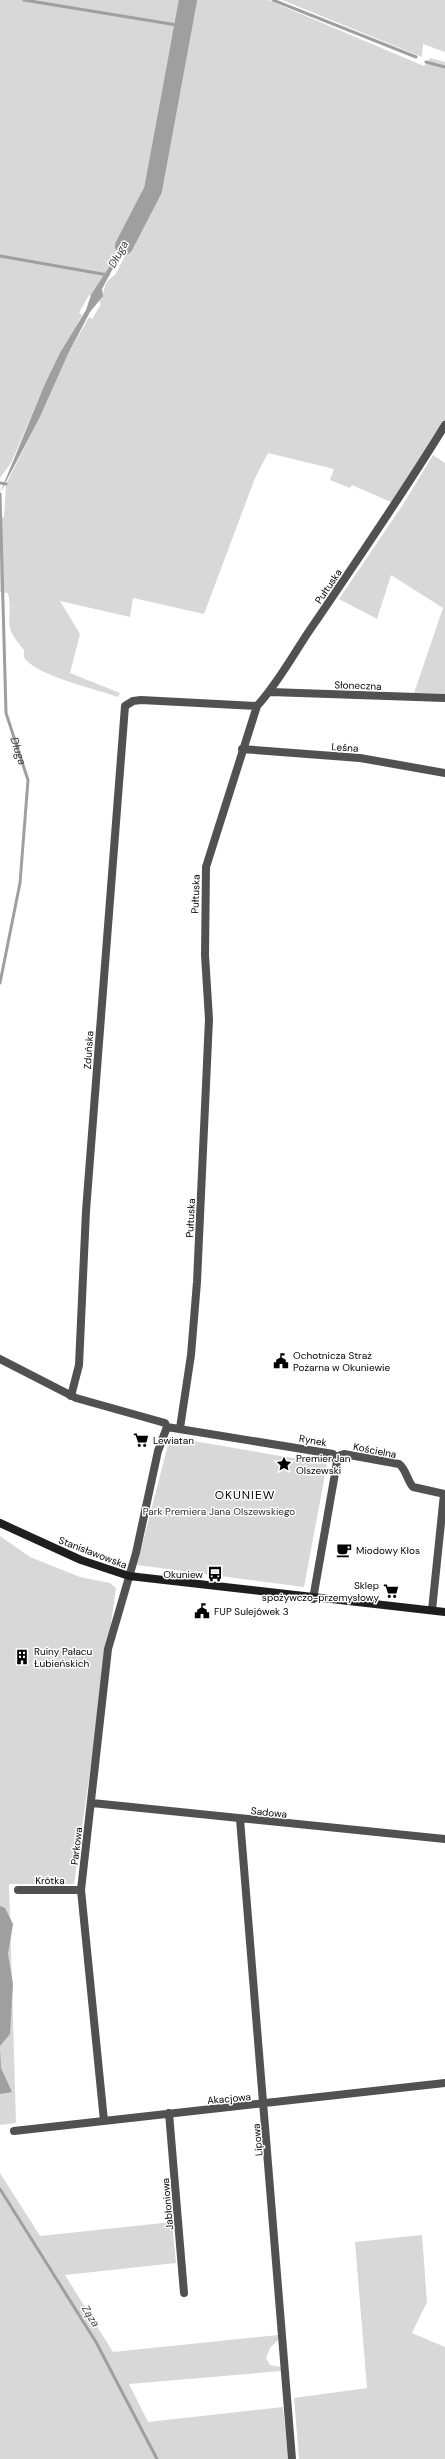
<svg xmlns="http://www.w3.org/2000/svg" width="445" height="2459" viewBox="0 0 445 2459" font-family="'DM Sans',sans-serif">
<style>
.green{fill:#d8d8d8}
.water{fill:#9f9f9f}
.lines{fill:none;stroke-linecap:round;stroke-linejoin:round}
.stream{stroke:#9f9f9f;stroke-width:3}
.river{stroke:#9f9f9f;stroke-width:18}
.street{stroke:#515151;stroke-width:8}
.secondary{stroke:#1e1e1e;stroke-width:8}
.labels{text-anchor:middle;stroke-width:3;stroke-linejoin:round;paint-order:stroke}
.street-label{font-size:10px;fill:#000;stroke:#fff}
.poi-label{font-size:10px;fill:#000;stroke:#fff;text-anchor:start}
.park-label{font-size:10px;fill:#2f2f2f;stroke:#fff}
.water-label{font-size:11px;font-style:italic;fill:#404040;stroke:#fff}
.quarter-label{font-size:12px;letter-spacing:1px;fill:#000;stroke:#fff}
</style>
<rect width="100%" height="100%" fill="#fff"/>
<!-- green -->
<path class="green" d="M0,0H184L151,186L141,210L98,286L91,296L89,295L79,313L82,315L44,386L11,463L0,478Z
M195,0H268L424,66L430,58L445,62V420L393,503L352,485L350,488L330,480L334,469L268,453L255,478L204,614L133,598L130,617L60,601L80,634L70,673L120,693L118,697C95,689 43,677 27,661C23,658 24,654 24,650C0,622 14,624 8,593L0,592V518L4,517L6,484L40,417L68,354L89,317L92,319L101,304L99,302C106,291 102,282 115,275L157,196Z
M282,0H445V52L423,44L422,57Z
M433,455L445,463V694L414,693L443,608L391,575L377,619L339,599L402,506Z
M170,1437L327,1464L304,1587L137,1565Z
M0,1536L30,1557L80,1577L110,1583L116,1588L74,1884H9L16,2123L0,2125Z
M0,2173L40,2236L172,2222L176,2263L65,2275L113,2352L278,2335L279,2339L270,2348L266,2358L270,2365L281,2367V2371L129,2384L148,2422L283,2407L288,2459H0Z
M422,2235L427,2302L412,2333L445,2347V2459H299L294,2398L367,2388L355,2242Z"/>
<!-- water -->
<path class="water" d="M136,225L102,289L103,296L90,312L68,354L40,417L0,493L44,386L60,353L86,310L91,295Z
M0,1906L5,1908L13,1924L8,1954L13,1984L10,2034L0,2046Z
M0,2049L1,2068L12,2092L0,2094Z"/>
<g class="lines">
<!-- stream -->
<g class="stream">
<path d="M24,0L183,26"/>
<path d="M273,0L416,57"/>
<path d="M426,62L445,67"/>
<path d="M0,256L108,275"/>
<path d="M0,483L6,484"/>
<path id="s1" d="M0,494L6,713L28,780L20,883L0,983"/>
<path d="M0,2189L96,2342L157,2459"/>
</g>
<!-- river -->
<path class="river" d="M124,246L153,190L188,0"/>
<!-- street -->
<path class="street" d="M270,692L445,698
M242,749L360,758L445,773
M0,1359L76,1398L165,1423L167,1427L333,1454L337,1462L313,1599
M71,1396L79,1365L86,1211L125,706L133,701L141,700L257,706
M180,1428L191,1355L197,1282L209,1019L205,955L206,867L257,706C280,681 296,649 316,621C360,556 404,492 445,425
M335,1457L344,1454L399,1464C406,1469 407,1480 413,1487L445,1494
M432,1610L444,1494
M92,1803L445,1839
M240,1819L292,2459
M18,1890H81
M169,2113L184,2293
M104,2121L81,1890L108,1649L136,1553L158,1451L167,1427
M14,2131L445,2083"/>
<!-- secondary -->
<path class="secondary" d="M0,1523L81,1560L129,1576L445,1612"/>
</g>
<!-- icons -->
<defs>
<g id="civic-bare" transform="scale(1.2)"><path d="M-.6-6.5H3V-4.5H.6V-3L4-1V1h2V6H-6V1h2V-1L-.6-3ZM-1.2 2.5V6h2.4V2.5Z" fill="#000" stroke="#fff" stroke-width="2.5" paint-order="stroke"/></g>
<g id="supermarket-bare" transform="scale(1.2)"><path d="M-6-5.5h2.5l.6 2H6L4.5 2H-2.5L-4.4-4H-6ZM-1.5 3.2a1.3 1.3 0 1 0 .1 0ZM3 3.2a1.3 1.3 0 1 0 .1 0Z" fill="#000" stroke="#fff" stroke-width="2.5" paint-order="stroke"/></g>
<g id="sight-bare" transform="scale(1.2)"><path d="M0-6L1.8-2.2L6-1.7L2.9 1.2L3.7 5.4L0 3.3L-3.7 5.4L-2.9 1.2L-6-1.7L-1.8-2.2Z" fill="#000" stroke="#fff" stroke-width="2.5" paint-order="stroke"/></g>
<g id="cafe-bare" transform="scale(1.2)"><path d="M-5.5-4.5H6V0H3Q3 3.5 0 3.5H-2.5Q-5.5 3.5-5.5 0ZM3-3.2v2h1.7v-2ZM-6 4.5H4V6H-6Z" fill="#000" stroke="#fff" stroke-width="2.5" paint-order="stroke"/></g>
<g id="bus-bare" transform="scale(1.2)"><path d="M-5-6H5V4H4V6H2V4H-2V6H-4V4H-5ZM-3.5-4V0h7V-4ZM-3.5 1.2v1.5H-2V1.2ZM2 1.2v1.5H3.5V1.2Z" fill="#000" stroke="#fff" stroke-width="2.5" paint-order="stroke"/></g>
<g id="building-bare" transform="scale(1.2)"><path d="M-4-6H4V6H1V3H-1V6H-4ZM-2.5-4.3h1.7v1.8h-1.7ZM.8-4.3h1.7v1.8H.8ZM-2.5-1h1.7V.8h-1.7ZM.8-1h1.7V.8H.8Z" fill="#000" stroke="#fff" stroke-width="2.5" paint-order="stroke"/></g>
</defs>
<g fill-rule="evenodd">
<use href="#civic-bare" x="281" y="1361"/>
<use href="#supermarket-bare" x="141" y="1440"/>
<use href="#sight-bare" x="284" y="1464"/>
<use href="#cafe-bare" x="344" y="1550"/>
<use href="#bus-bare" x="215" y="1574"/>
<use href="#supermarket-bare" x="391" y="1591"/>
<use href="#civic-bare" x="202" y="1611"/>
<use href="#building-bare" x="22" y="1657"/>
</g>
<g class="labels">
<!-- street labels -->
<g class="street-label">
<text transform="translate(328 586) rotate(-56)" y="4">Pułtuska</text>
<text transform="translate(358 685) rotate(2)" y="4">Słoneczna</text>
<text transform="translate(345 747) rotate(4)" y="4">Leśna</text>
<text transform="translate(195 894) rotate(-88)" y="4">Pułtuska</text>
<text transform="translate(88 1050) rotate(-86)" y="4">Zduńska</text>
<text transform="translate(190 1218) rotate(-87)" y="4">Pułtuska</text>
<text transform="translate(313 1440) rotate(10)" y="4">Rynek</text>
<text transform="translate(375 1450) rotate(11)" y="4">Kościelna</text>
<text transform="translate(93 1552) rotate(21)" y="4">Stanisławowska</text>
<text transform="translate(269 1812) rotate(6)" y="4">Sadowa</text>
<text transform="translate(76 1846) rotate(-83)" y="4">Parkowa</text>
<text x="50" y="1884">Krótka</text>
<text transform="translate(229 2098) rotate(-5)" y="4">Akacjowa</text>
<text transform="translate(257 2140) rotate(-95)" y="4">Lipowa</text>
<text transform="translate(167 2204) rotate(-95)" y="4">Jabłoniowa</text>
</g>
<!-- poi labels -->
<g class="poi-label">
<text x="293" y="1359">Ochotnicza Straż<tspan x="293" dy="12">Pożarna w Okuniewie</tspan></text>
<text x="153" y="1444">Lewiatan</text>
<text x="296" y="1462">Premier Jan<tspan x="296" dy="12">Olszewski</tspan></text>
<text x="356" y="1554">Miodowy Kłos</text>
<text x="203" y="1578" text-anchor="end">Okuniew</text>
<text x="379" y="1589" text-anchor="end">Sklep<tspan x="379" dy="12">spożywczo-przemysłowy</tspan></text>
<text x="214" y="1615">FUP Sulejówek 3</text>
<text x="34" y="1655">Ruiny Pałacu<tspan x="34" dy="12">Łubieńskich</tspan></text>
</g>
<!-- park labels -->
<g class="park-label">
<text x="219" y="1515">Park Premiera Jana Olszewskiego</text>
</g>
<!-- water labels -->
<g class="water-label">
<text transform="translate(118 254) rotate(-61)" y="4">Długa</text>
<text dy="4" stroke="none"><textPath href="#s1" startOffset="259">Długa</textPath></text>
<text transform="translate(91 2316) rotate(58)" y="4">Ząza</text>
</g>
<!-- quarter labels -->
<g class="quarter-label">
<text x="245" y="1499">OKUNIEW</text>
</g>
</g>
</svg>
